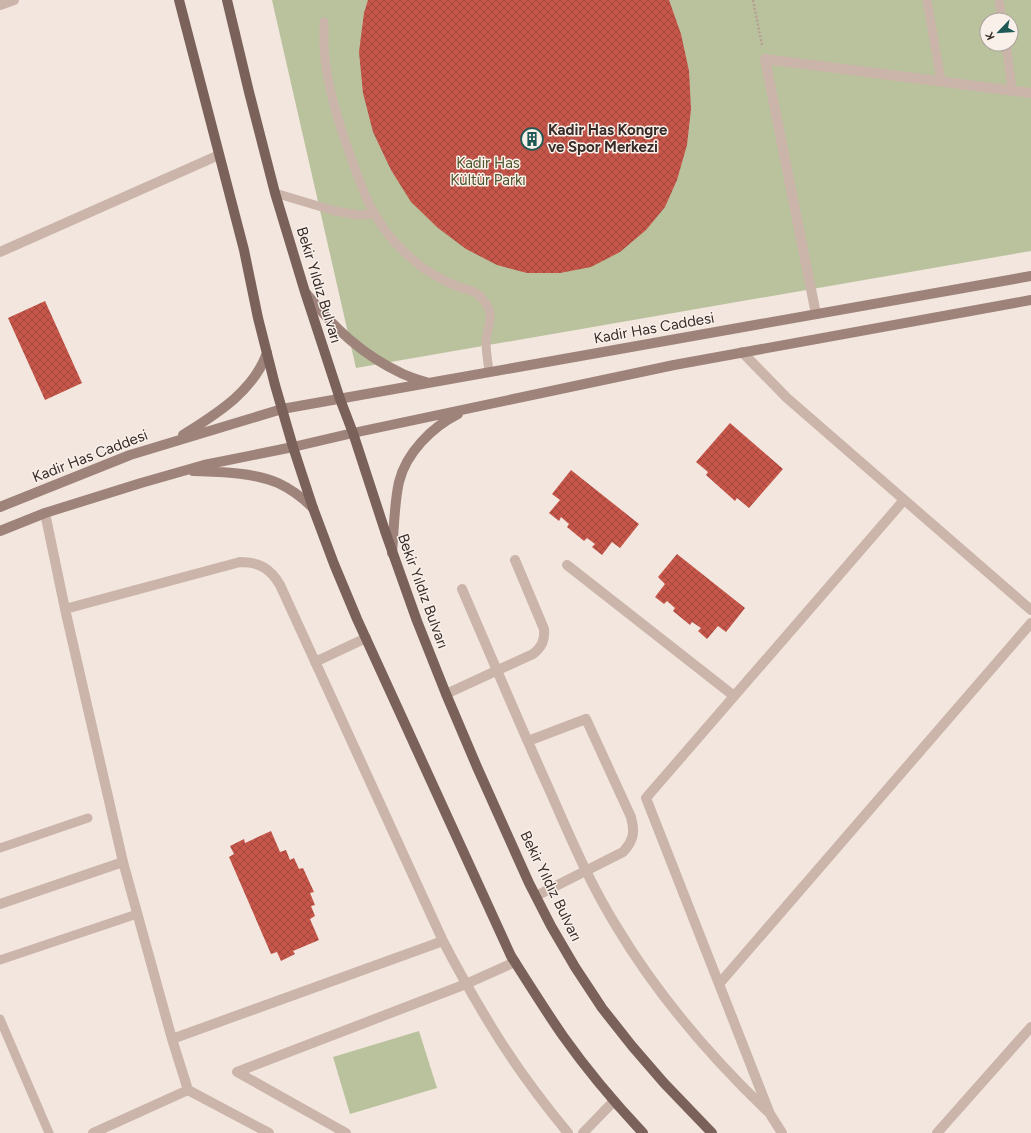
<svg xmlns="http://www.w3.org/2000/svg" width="1031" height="1133" viewBox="0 0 1031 1133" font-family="Figtree,sans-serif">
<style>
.park{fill:#bac29d;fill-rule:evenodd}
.building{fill:url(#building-cross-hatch)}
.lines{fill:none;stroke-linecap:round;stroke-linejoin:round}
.path{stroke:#b69e94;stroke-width:2.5;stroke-dasharray:2 2;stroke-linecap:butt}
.lane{stroke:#cbb4a9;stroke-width:9}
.street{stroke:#cbb4a9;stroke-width:10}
.secondary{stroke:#9e837b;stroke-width:10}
.primary{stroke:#7a615a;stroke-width:10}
.labels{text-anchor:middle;stroke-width:3;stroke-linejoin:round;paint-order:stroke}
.poi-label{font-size:15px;font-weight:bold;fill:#382c29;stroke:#faf0ea;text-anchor:start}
.park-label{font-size:15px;fill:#4d562d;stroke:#faf0ea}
.street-label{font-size:15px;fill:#382c29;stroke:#faf0ea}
</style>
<defs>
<pattern id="building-cross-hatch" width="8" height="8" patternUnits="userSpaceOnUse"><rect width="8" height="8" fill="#c55649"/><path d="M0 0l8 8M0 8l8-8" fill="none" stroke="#a1473d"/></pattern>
</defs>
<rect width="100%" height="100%" fill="#f2e6de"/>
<!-- park -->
<path class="park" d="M272,0H1031V251L356,368ZM987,20H1011V44H987Z
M419,1031L437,1088L350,1114L333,1057Z"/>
<!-- building -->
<path class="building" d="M368,0H669L681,34L689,71L691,109L687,145L677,180L665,207L646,230L620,252L591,267L560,273H527L497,265L466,249L438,228L411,202L391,170L373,132L363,93L359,52L364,13Z
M45,301L82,383L45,400L8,318Z
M730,423L783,469L749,508L737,498L735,501L706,475L708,472L696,462Z
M571,470L639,524L620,548L612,542L602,555L592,547L595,544L587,538L584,541L567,527L569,524L561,517L559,521L549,513L560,500L552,494Z
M677,554L745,608L726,632L718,626L707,639L698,631L701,628L692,622L690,625L673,611L675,608L667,601L664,604L655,597L665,584L658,577Z
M271,831L280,852L286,850L290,860L294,858L299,869L303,868L314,892L310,893L315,905L311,906L315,916L310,919L319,940L293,951L295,954L281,961L277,952L271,954L229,857L234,854L230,846L244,839L245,843Z"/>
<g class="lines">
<!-- path -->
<path class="path" d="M753,0L762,45"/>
<!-- lane -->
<path class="lane" d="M927,0L941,81
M999,0L1002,20
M324,22C324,31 324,40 324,49C327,88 339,126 353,163C360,182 367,203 379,221C390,239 405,254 422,267C433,275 446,282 459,287C465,289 471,290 476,293C481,296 485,302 488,307C494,318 486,330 486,342C486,352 488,362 489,372
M1006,44L1012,90
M275,193L335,211L359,215L375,214
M0,848L88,818
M0,960L137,914
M0,1019L49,1133"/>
<!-- street -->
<path class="street" d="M0,5L14,0
M0,252L219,155
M816,314L765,59L1031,93
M742,352L787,398L1031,610
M45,513L65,609L123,862L172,1039L188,1090L93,1133
M567,565L734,696
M462,589C491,656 519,723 549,789C570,837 590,884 618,929C659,997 710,1056 767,1111
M65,609L240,562C259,562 270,568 280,585L443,941L172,1039
M315,662L366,638
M446,694L533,654C542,647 545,640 544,629L515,560
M528,741L586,719L631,817C635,832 634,840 623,852L536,896
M0,904L123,862
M443,941C458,970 474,998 491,1026C514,1064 540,1099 568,1133
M719,984L1031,623
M188,1090L269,1133
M346,1133L237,1072L466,984L515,962
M583,1133L614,1101
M782,1133L770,1114L646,798L904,500
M937,1133L1031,1027"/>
<!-- secondary -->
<path class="secondary" d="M306,293C334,328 362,355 403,374C410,377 418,380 426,382
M183,435C216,414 253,392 267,353
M193,471C221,472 252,472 278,483C291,489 303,498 313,508
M0,507L130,455L282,409L1031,276
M0,531L45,513L141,483L204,465L293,447L353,433L674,365L1031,300
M392,553C394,530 394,504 399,482C406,453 432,427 458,414"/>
<!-- primary -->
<path class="primary" d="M179,0L244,250L258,318L275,385L293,447L313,508L334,564L357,619L511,956C528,983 545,1010 563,1036C587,1070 614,1102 643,1133
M227,0L249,92L275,193L305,292L340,399L353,433L385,531L417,621L446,694L477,767L529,883L551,926L575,967L602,1008L632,1046L664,1083L712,1133"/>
</g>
<!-- icons -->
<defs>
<g id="building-ring" transform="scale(1.15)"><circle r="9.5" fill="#faf0ea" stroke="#1f5955" stroke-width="1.5"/><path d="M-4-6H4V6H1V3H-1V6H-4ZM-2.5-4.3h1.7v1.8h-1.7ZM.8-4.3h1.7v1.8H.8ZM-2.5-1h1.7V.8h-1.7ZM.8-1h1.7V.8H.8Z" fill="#1f5955"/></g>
</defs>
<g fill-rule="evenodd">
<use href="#building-ring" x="532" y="139"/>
</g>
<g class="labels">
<!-- poi labels -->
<g class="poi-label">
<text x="548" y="135">Kadir Has Kongre<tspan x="548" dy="17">ve Spor Merkezi</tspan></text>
</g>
<!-- park labels -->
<g class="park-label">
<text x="488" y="168">Kadir Has<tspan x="488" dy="17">Kültür Parkı</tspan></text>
</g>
<!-- street labels -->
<g class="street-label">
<text transform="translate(319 285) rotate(73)" y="5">Bekir Yıldız Bulvarı</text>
<text transform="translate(654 328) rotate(-10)" y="5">Kadir Has Caddesi</text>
<text transform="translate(90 456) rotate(-21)" y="5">Kadir Has Caddesi</text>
<text transform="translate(423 591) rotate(70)" y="5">Bekir Yıldız Bulvarı</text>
<text transform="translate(551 886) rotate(64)" y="5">Bekir Yıldız Bulvarı</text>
</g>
</g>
<!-- north arrow -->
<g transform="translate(999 32) rotate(245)"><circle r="19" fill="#faf0ea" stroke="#aca29d"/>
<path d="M0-3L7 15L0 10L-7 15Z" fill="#1f5955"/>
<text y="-6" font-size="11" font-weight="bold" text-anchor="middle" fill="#382c29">K</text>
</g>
</svg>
